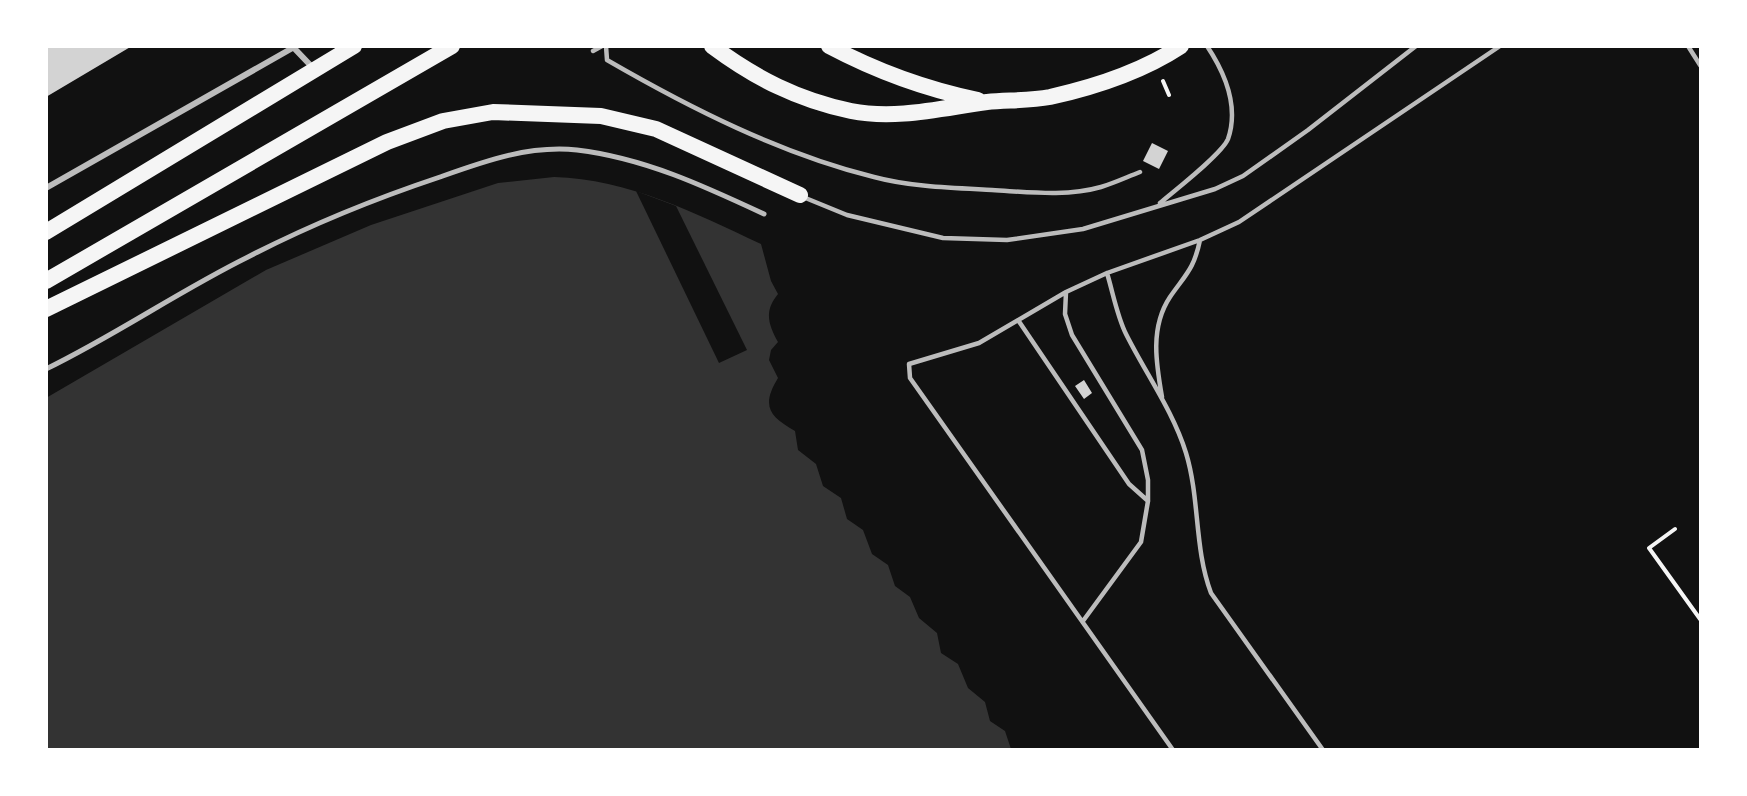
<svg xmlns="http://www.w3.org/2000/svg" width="1747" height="796" viewBox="0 0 1747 796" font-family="Helvetica,sans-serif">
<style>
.water{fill:#333}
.pier{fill:#111}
.building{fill:#d3d3d3}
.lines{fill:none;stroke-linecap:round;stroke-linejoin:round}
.path{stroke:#f5f5f5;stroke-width:4}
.service{stroke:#bcbcbc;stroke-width:4.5}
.pedestrian{stroke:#bcbcbc;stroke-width:5}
.minor{stroke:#bcbcbc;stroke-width:6}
.trunk{stroke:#f5f5f5;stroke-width:16}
</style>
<rect width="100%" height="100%" fill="#111"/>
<!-- water -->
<path class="water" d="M554,177C628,179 695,213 761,244L771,281L778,294C764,311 768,324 778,342L771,350L769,360L778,378C761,406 769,416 795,431L798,450L816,464L823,486L841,498L847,519L863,530L872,554L888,565L895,586L910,597L919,618L937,633L941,653L958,664L968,688L985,702L990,721L1005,731L1011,749H47L46,398L266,270L371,225L498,183Z"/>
<!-- pier -->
<path class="pier" d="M636,191L676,206L747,350L719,363Z"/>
<!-- building -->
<path class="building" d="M46,46H132L46,97Z
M1152,143L1168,151L1159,169L1143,161Z
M1084,380L1092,393L1084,399L1075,386Z"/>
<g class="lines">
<!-- path -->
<path class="path" d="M1163,81L1169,95
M1675,529L1649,548L1700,619"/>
<!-- service -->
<path class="service" d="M606,46L607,60C690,108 781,154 874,177C911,187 954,188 992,190C1028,192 1066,197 1101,187C1114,183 1127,177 1140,172
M1688,46L1700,65
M593,51L602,46
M803,197L847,215L943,238L1007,240L1083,229L1215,189L1243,176L1308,130L1416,46
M1160,203C1174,191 1222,154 1228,139C1239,107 1225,73 1207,46
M1107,273C1113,293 1117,316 1126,334C1146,374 1173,411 1186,453C1200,499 1194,548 1211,593L1323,750
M1066,292L1065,314L1072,335L1142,450L1148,480V501L1141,542L1083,621
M1018,320L1129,484L1148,501
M1162,397C1156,363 1150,327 1170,297C1186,274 1194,269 1200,240
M1173,750L910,378L909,364L979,343L1066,292L1107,273L1200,240L1239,222L1500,46"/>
<!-- pedestrian -->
<path class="pedestrian" d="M46,369C116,335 179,291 248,257C310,225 374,199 440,177C485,161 529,145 577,150C644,158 704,186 764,214"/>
<!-- minor -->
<path class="minor" d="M294,48L314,69
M46,188L296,46"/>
<!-- trunk -->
<path class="trunk" d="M712,46C755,78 798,100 851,111C896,120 942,108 987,102C1007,100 1029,101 1050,97C1095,87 1143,71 1181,46
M829,46C878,72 925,89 978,100
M46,232L354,46
M46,281L452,46
M46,309L387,142L443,121L493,112L601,116L656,129L800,195"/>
</g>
<!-- border -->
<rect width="1747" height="796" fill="none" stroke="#ffffff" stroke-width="96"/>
</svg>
